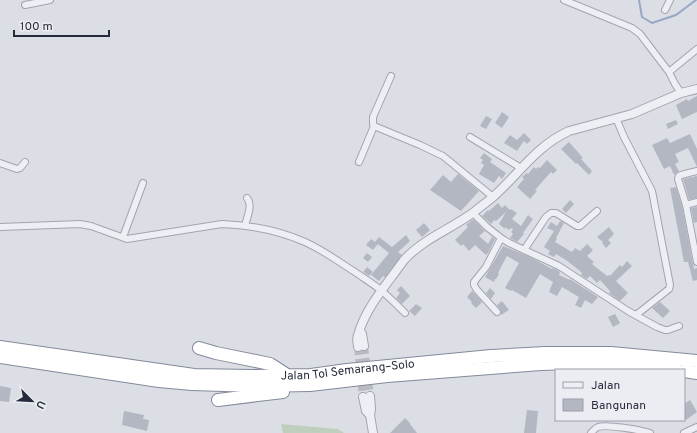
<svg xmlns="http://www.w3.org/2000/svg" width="697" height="433" viewBox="0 0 697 433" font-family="Overpass,sans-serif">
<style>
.green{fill:#bfcfbd}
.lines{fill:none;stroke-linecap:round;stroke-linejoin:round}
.stream{stroke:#97a7c5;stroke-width:2}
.building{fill:#b3b7c2}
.tertiary-tunnel{stroke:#b8bac3;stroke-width:8;stroke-dasharray:8 4;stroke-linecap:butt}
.minor-casing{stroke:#a2a5af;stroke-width:8}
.tertiary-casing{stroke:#a2a5af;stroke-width:10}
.motorway-casing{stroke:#848a9b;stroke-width:14}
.minor{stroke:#eeeff4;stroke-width:6}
.tertiary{stroke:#eeeff4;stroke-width:8}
.motorway{stroke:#fff;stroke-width:12}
.labels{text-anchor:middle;stroke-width:3.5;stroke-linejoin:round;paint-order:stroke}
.street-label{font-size:12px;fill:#262b3b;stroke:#ebedf3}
</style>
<rect width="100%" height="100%" fill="#dcdee5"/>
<!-- green -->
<path class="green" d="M281,424L338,429L344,433H283Z"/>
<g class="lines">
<!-- stream -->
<path class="stream" d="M639,0L642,17L652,23L676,15L696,0"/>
</g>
<!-- building -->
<path class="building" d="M697,96V112L682,119L676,105L687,99L688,101Z
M502,112L509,117L502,128L495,123Z
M486,116L492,119L486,129L480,126Z
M676,120L678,124L668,129L666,124Z
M524,133L531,140L527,144L524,141L517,151L504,143L510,135L517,140Z
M690,134L697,149V167L688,148L675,154L679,162L675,164L679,171L674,175L670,166L664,169L652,145L667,138L670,143Z
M569,142L583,158L581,159L592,171L589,175L577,163L576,164L561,149Z
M484,153L492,159L490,162L506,173L502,179L499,176L494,183L479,174L484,165L481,163L483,160L480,158Z
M547,160L557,170L553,174L551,172L535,190L537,191L530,199L517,187L524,179L522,177L527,173L528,174L534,167L536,169L538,167L540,168Z
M458,174L479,191L461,211L430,190L443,175L451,182Z
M697,176V198L689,200L683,179Z
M676,187L682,206L694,269L697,268V280L693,281L688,262H684L670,188Z
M570,200L574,204L566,213L562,209Z
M498,203L502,208L505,205L510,210L511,209L517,213L512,219L521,226L528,215L533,219L523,233L524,234L517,242L510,238L513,234L511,232L513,229L511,228L509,230L505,227V229L499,224L506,212L496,221L494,220L491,224L482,216L488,210L489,211Z
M697,207V222L694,223L691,208Z
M472,220H474L485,231L479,236L488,244L492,237L495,239L488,253L486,255L475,245L469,251L463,244L461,246L455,240L468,227L466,225Z
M560,221L564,223L556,238L557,239L555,242L572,252L575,248L580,251L587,244L593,250L587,256L594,262L592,264L607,276L609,275L610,276L620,265L622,267L627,261L632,266L616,281L628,293L620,301L609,293L610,291L600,280L597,283L590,276L587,279L581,275L582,273L580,271L566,260L556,254L554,257L548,254L550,251L544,247L554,231L547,228L551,222L557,226Z
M424,223L430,230L422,237L416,230Z
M609,227L614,234L608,240L611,243L606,248L602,243L603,242L597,237Z
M406,235L410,241L398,252L402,255L385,277L383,276L379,281L371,275L389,253L375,242L379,237L392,247Z
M371,239L378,244L373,250L366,245Z
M503,246L530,257L552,269L553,268L557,270L560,272L559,275L570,280V279L598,297L592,304L585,300L581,308L575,305L579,297L562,287L557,296L549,292L553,282L540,274L526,298L512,290L511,291L505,288L519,263L507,256L501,267L498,273L499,274L496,279H495L494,282L485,277Z
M367,253L372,257L368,262L363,258Z
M367,267L373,272L369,276L363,272Z
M401,286L410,296L402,304L396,298L400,293L397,290Z
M490,288L495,293L491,299L486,293Z
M472,291L482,302L476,308L471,303L472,302L467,297Z
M502,301L509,310L501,315V311L497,305Z
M660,302L670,311L663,318L652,308Z
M416,304L422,308L415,316L409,311Z
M615,314L620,323L613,327L608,317Z
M0,386L11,388L9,402L0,401Z
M690,400L697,412L686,420L684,416V404Z
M527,410L538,411L536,433H524Z
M124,411L144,415L143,419L149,420L147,431L122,425Z
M405,418L410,423V424L417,433H390Z"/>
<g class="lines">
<!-- tertiary-tunnel -->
<path class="tertiary-tunnel" d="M364,346L370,396
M358,347L363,397"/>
<!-- minor casing -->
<g class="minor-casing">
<path id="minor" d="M564,0L632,28L640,34L669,72
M25,5L50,0
M665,10L670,0
M391,76L373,117V124L374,126L420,145L443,156L493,197
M681,93L675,84L669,72L697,49
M616,118L624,137L652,191L670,285L669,289L636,315
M470,137L521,168
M359,162L374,126
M0,163L17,169L20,168L25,162
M697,171L681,175L679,176L678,179L686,205L697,262
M686,205L697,202
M473,213L487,227L501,238L509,243L559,266L628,311L657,327L665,330H668L679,326
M245,226C247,217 253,205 247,198
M0,227L80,224L91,226L127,239L222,224C249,225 280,231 305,242C323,250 339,262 355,272C365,279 375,285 383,292C391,299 398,306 405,313
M123,237L143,183
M524,250L546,217L551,213H556L577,226H580L597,211
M497,312L477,290L474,285V282L486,267L501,238
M591,433C593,431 595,428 598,427C607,424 640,430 650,433
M684,433L697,427"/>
</g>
<!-- tertiary casing -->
<g class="tertiary-casing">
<path id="tertiary" d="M360,331L362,334L364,346
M358,347C358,344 356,338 358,335C366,307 387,284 404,260C423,239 451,229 474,212C480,207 487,202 493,197C519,174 536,146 569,131L632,114L681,93L697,89
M370,396L371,409L370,415L373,433
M363,397L366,411L370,415"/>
</g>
<!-- motorway casing -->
<g class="motorway-casing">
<g id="motorway">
<path id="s1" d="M0,347L194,375L251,376L311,375L347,370L491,356L545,353H611L697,361"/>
<path d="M199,348L216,353L270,364L287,375"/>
<path d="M0,357L159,381L192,384L256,386L310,385L387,376L541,364L575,363L636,365L677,370"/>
<path d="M684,371L697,373"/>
<path d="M218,400L283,392"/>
</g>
</g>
<!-- minor -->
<use href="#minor" class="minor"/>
<!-- tertiary -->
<use href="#tertiary" class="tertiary"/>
<!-- motorway -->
<use href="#motorway" class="motorway"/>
</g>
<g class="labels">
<!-- street labels -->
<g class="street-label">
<text dy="4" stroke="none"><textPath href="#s1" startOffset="350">Jalan Tol Semarang–Solo</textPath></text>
</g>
</g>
<!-- legend -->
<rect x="555" y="369" width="130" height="52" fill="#ebedf3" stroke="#9c9fa9"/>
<rect x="563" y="382" width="20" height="6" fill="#eeeff4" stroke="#9c9fa9"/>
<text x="591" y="389" font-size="12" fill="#262b3b">Jalan</text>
<rect x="563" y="399" width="20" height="12" fill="#b3b7c2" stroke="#9c9fa9"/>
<text x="591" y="409" font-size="12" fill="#262b3b">Bangunan</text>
<!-- north arrow -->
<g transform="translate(32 401) rotate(114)" stroke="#ebedf3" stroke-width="3" paint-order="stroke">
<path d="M0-3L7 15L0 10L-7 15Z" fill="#262b3b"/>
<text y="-6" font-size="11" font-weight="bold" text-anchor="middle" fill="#262b3b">U</text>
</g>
<!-- scale -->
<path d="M14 30v6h95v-6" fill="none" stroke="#262b3b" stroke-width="2"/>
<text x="20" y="30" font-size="12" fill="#262b3b" stroke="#ebedf3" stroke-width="3" paint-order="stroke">100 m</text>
</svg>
